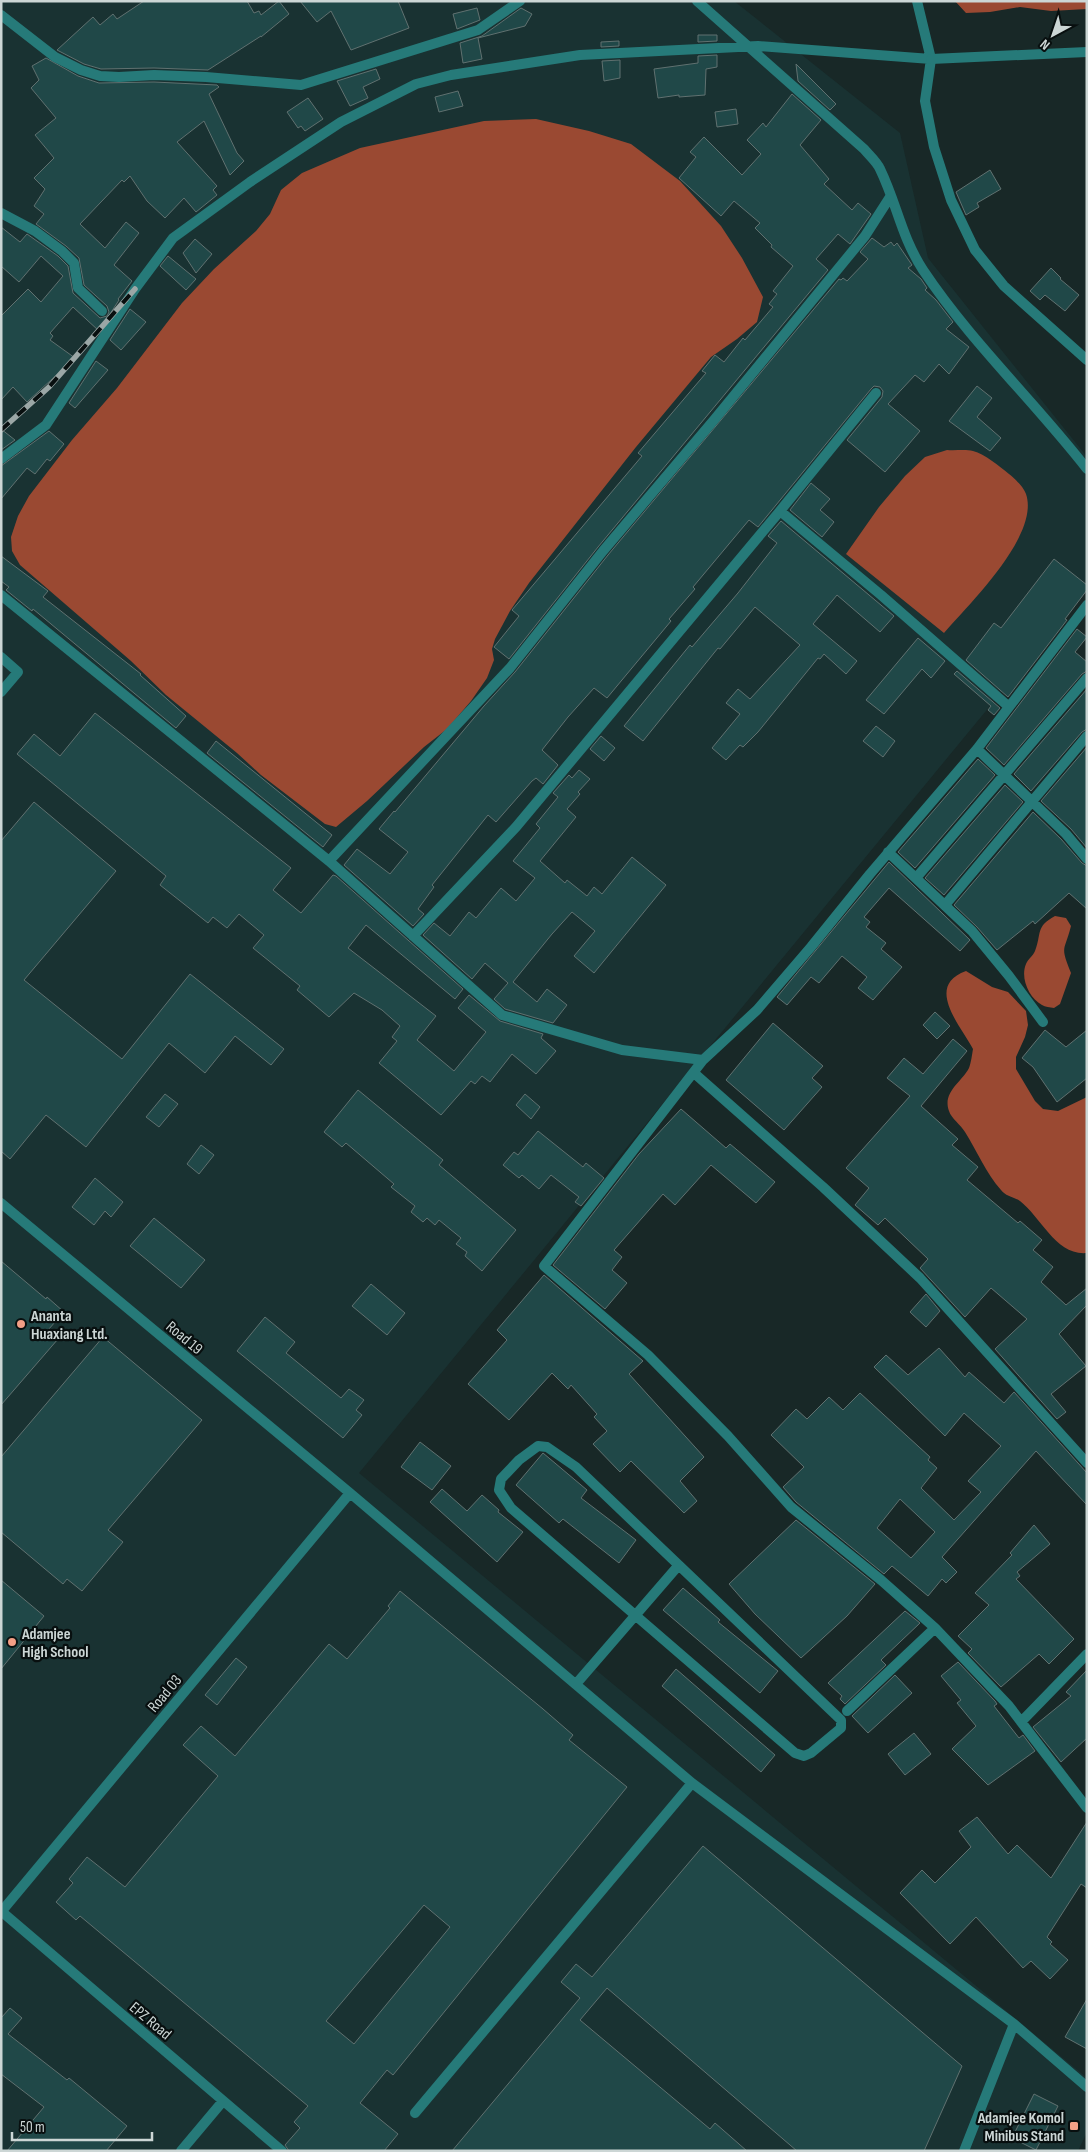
<svg xmlns="http://www.w3.org/2000/svg" width="1088" height="2152" viewBox="0 0 1088 2152" font-family="'Sofia Sans Condensed',sans-serif">
<style>
.built{fill:#193232}
.water{fill:#9a4932}
.building{fill:#204848;stroke:#607170;fill-rule:evenodd}
.lines{fill:none;stroke-linecap:round;stroke-linejoin:round}
.minor{stroke:#267a79;stroke-width:10}
.tertiary{stroke:#267a79;stroke-width:10}
.rail-casing{stroke:#9ba7a6;stroke-width:5.5}
.rail{stroke:#080f0f;stroke-width:4;stroke-dasharray:11;stroke-linecap:butt}
.poi-dot{fill:#f39f86;stroke:#080f0f;stroke-width:2}
.labels{text-anchor:middle;stroke-width:4.5;stroke-linejoin:round;paint-order:stroke}
.poi-label{font-size:16px;font-weight:bold;fill:#ccd6d5;stroke:#080f0f;text-anchor:start}
.street-label{font-size:16px;fill:#ccd6d5;stroke:#080f0f}
</style>
<rect width="100%" height="100%" fill="#182827"/>
<!-- built -->
<path class="built" d="M1,1H734L900,133L928,258L1087,457V588L359,1473L1087,2078V2132L1078,2151H1Z"/>
<!-- water -->
<path class="water" d="M955,1H1087V9L1051,11L1020,7L990,12L966,13Z
M536,119L589,131L631,144L680,181L721,226L742,258L763,297L757,322L737,339L711,357L636,447L529,583L510,611L495,639L492,649L494,660L487,678L471,701L447,729L424,747L367,801L336,827L325,824L261,775L237,753L166,695L131,661L20,565L12,551L11,537L18,516L29,496L72,440L117,388L182,303L214,269L256,231L270,214L281,190L302,173L360,148L484,121Z
M947,450C955,451 965,449 973,451C985,454 999,466 1009,474C1014,478 1024,487 1026,494C1040,535 970,603 944,633L846,554L879,507L905,476L925,457Z
M1055,916L1066,918L1071,926C1064,953 1060,945 1071,973L1060,1004L1054,1008C1050,1007 1045,1007 1042,1005C1029,998 1020,978 1026,964C1028,959 1033,956 1035,951C1042,933 1035,927 1055,916Z
M966,971L992,987L1008,992L1026,1011L1028,1025L1025,1037L1016,1057V1069L1035,1101L1043,1109L1058,1111L1087,1097V1253C1056,1256 1041,1217 1020,1201C1014,1197 1005,1196 1001,1190C986,1173 977,1151 965,1132C961,1125 951,1118 949,1111C942,1092 962,1082 969,1068C971,1063 972,1055 973,1049C961,1026 924,986 966,971Z"/>
<!-- building -->
<path class="building" d="M144,1H247L254,13L259,11L261,15L279,1L289,14L261,37V36L208,70L154,68L101,69L84,64L57,50L93,17L100,25L113,14L117,19Z
M300,1H398L409,28L351,50L331,11L317,22Z
M477,8L480,20L457,29L453,14Z
M521,8L532,14L525,26L478,38L482,59L463,63L460,43L482,36Z
M698,35H717V41L698,42Z
M619,41V46L601,47V42Z
M717,55V67L706,69L705,95L679,97V95L658,98L654,69L698,63V56Z
M46,58L78,76L99,83L154,82L217,85L219,87L209,94L237,153L244,161L230,175L204,121L177,142L217,186L213,190L217,195L196,212L184,198L165,218L147,201L130,176L124,182L122,180L80,224L105,248L126,222L139,233L114,265L132,281L118,299L119,300L99,331L73,307L50,333L53,336L50,340L75,358L27,402L13,387L1,400V316L28,289L41,302L63,276L41,256L19,282L1,266V227L20,242L27,234L58,256L68,266L73,293L100,318L107,316L109,312L107,306L84,285L79,258L66,246L36,224L44,214L34,206L45,189L34,178L54,158L35,135L56,118L31,88L39,80L32,66Z
M620,60V78L604,81L602,61Z
M796,64L836,104L830,110L798,81Z
M376,69L380,79L363,87L368,98L350,106L337,81Z
M458,91L463,106L439,112L435,97Z
M792,94L821,120L800,145L829,179L824,184L852,210L858,203L871,214L850,244L838,234L816,259L828,270L598,547L509,659L494,647L519,616L512,610L642,456L638,453L706,373L702,371L715,355L724,362L743,338L745,340L773,307L769,304L777,294L773,291L793,266L771,247L772,245L755,228L760,223L734,201L721,216L679,178L696,157L690,152L704,137L742,175L761,154L747,140L763,123L766,127Z
M308,98L323,119L305,131L301,126L298,128L287,112Z
M736,109L738,124L717,127L715,112Z
M990,170L1001,189L977,203L979,207L966,215L956,192Z
M872,238L884,247L891,242L894,246L897,243L912,265L908,268L921,279L927,288L925,290L936,300L953,322L946,329L969,347L949,374L939,364L924,382L915,375L888,404L920,431L885,472L847,440L882,397L883,391L880,387L874,386L871,389L758,527L749,520L693,587L695,589L669,619L671,621L607,698L594,688L568,717L542,750L558,765L543,784L536,778L532,781L496,822L488,815L432,885L434,887L418,909L424,914L413,926L344,865L357,849L390,874L408,852L379,829L394,811L395,812L484,706L515,672L608,555L839,279L841,280L843,278L847,281L868,259L860,252Z
M195,239L212,254L196,273L183,253Z
M168,256L196,279L186,290L160,266Z
M1051,268L1061,278L1060,279L1079,295L1065,311L1045,295L1040,300L1030,291Z
M130,309L146,322L121,350L110,340Z
M96,361L108,370L75,408L69,403Z
M977,386L992,398L977,417L1001,438L990,451L949,421Z
M1,429L15,440L1,450Z
M49,431L64,444L50,461L47,459L35,474L27,468L1,499V466Z
M811,483L830,499L820,510L834,522L822,537L790,510Z
M781,521L894,616L880,632L837,595L813,624L857,661L846,674L824,654L820,659L818,658L758,732L743,747L740,745L726,760L712,748L740,714L726,703L738,689L750,699L800,645L755,607L720,649L718,648L643,741L624,726L690,645L692,647L738,593L777,543L768,536Z
M1,556L48,591L43,597L141,674L140,675L186,716L176,728L33,609L32,611L6,590L9,587L1,581Z
M1054,559L1087,585V590L1065,619L1067,620L1008,697L966,660L994,623L1001,628Z
M1077,629L1087,637L1075,652L1087,662V671L1082,674L1004,765L986,748Z
M918,638L945,661L931,678L922,669L884,714L866,700Z
M957,671L1000,708L994,715L988,710L991,706L954,674Z
M1087,689V729L1082,732L1031,791L1014,774Z
M95,713L291,868L273,890L301,913L333,875L336,876L463,989L455,999L366,925L348,948L436,1016L417,1040L454,1071L486,1032L458,1008L469,995L500,1021L543,1034L541,1038L556,1051L536,1074L512,1054L490,1082L482,1076L475,1084L471,1081L441,1115L379,1063L397,1041L392,1037L400,1026L382,1010L354,993L329,1017L297,990L300,986L253,948L264,935L239,914L227,928L213,917L208,923L160,885L166,876L17,754L34,734L60,756Z
M876,726L895,741L883,757L863,741Z
M601,736L615,748L604,761L590,749Z
M216,741L332,835L323,847L207,753Z
M1087,747V848L1071,829L1041,801Z
M978,759L995,775L915,868L898,852Z
M579,770L590,779L578,792L580,794L567,809L576,817L540,861L565,883L567,880L587,896L594,887L602,894L632,857L666,885L594,973L574,956L595,931L572,912L552,934L513,982L537,1002L547,989L567,1005L553,1023L505,1009L494,999L508,983L485,963L472,979L423,935L434,923L450,936L469,912L476,918L501,888L516,901L535,878L513,861L540,828L536,824L558,797L553,793L569,775L572,778Z
M1005,785L1023,802L944,895L925,878Z
M34,802L116,871L24,980L122,1059L190,974L284,1049L271,1065L235,1036L205,1073L169,1043L86,1147L46,1115L10,1159L1,1151V841Z
M1033,812L1061,839L1082,863L1087,866V909L1069,893L1035,924L1033,921L997,950L977,927L954,905Z
M889,862L970,940L960,951L889,888L864,917L870,922L866,927L886,943L881,949L902,967L873,1000L858,988L867,977L842,956L819,983L811,977L787,1005L777,997Z
M935,1012L950,1026L937,1039L923,1025Z
M773,1023L823,1066L812,1078L822,1087L784,1130L726,1080Z
M1045,1030L1066,1047L1087,1030V1078L1057,1102L1033,1067L1022,1058Z
M953,1039L967,1051L921,1106L958,1139L952,1145L978,1167L967,1180L1018,1223L1020,1221L1042,1240L1033,1250L1053,1267L1041,1282L1066,1305L1087,1288V1305L1059,1334L1086,1366L1051,1394L1066,1412L1057,1419L995,1349L1027,1319L991,1288L965,1317L920,1268L928,1259L885,1218L878,1225L855,1205L869,1188L846,1168L910,1096L887,1078L904,1058L923,1074Z
M358,1090L443,1160L439,1165L516,1230L482,1271L465,1256L467,1252L456,1244L461,1238L439,1220L435,1225L427,1218L423,1222L411,1212L415,1206L391,1187L394,1184L346,1143L342,1147L324,1132Z
M165,1094L178,1104L159,1127L146,1117Z
M525,1094L540,1107L531,1119L516,1105Z
M681,1109L726,1148L730,1144L775,1182L756,1203L711,1165L675,1205L663,1194L614,1250L622,1257L612,1270L627,1283L605,1309L553,1265L639,1154Z
M538,1131L583,1167L586,1163L604,1178L581,1206L575,1202L579,1197L551,1175L539,1189L522,1175L519,1178L503,1165L514,1152L518,1155Z
M201,1145L214,1155L199,1174L187,1164Z
M95,1178L123,1202L111,1217L105,1211L94,1225L72,1207Z
M154,1218L205,1260L181,1288L130,1246Z
M1,1261L46,1299L47,1297L64,1312L48,1330L58,1339L1,1405Z
M544,1275L643,1361L629,1374L704,1457L680,1481L697,1501L684,1513L631,1461L620,1472L593,1444L607,1431L594,1417L597,1414L571,1385L568,1389L552,1373L509,1420L468,1384L507,1340L497,1330Z
M371,1284L405,1313L387,1335L352,1306Z
M926,1294L940,1311L926,1327L910,1312Z
M265,1317L295,1342L286,1353L341,1398L349,1389L364,1400L356,1410L362,1415L343,1438L237,1351Z
M103,1337L202,1420L108,1530L123,1542L82,1591L67,1579L63,1584L1,1532V1457Z
M939,1348L965,1377L969,1372L1004,1403L1014,1392L1087,1473V1505L1036,1451L942,1557L957,1572L946,1583L942,1579L928,1596L892,1566L884,1574L796,1502L783,1487L804,1467L771,1435L796,1409L807,1419L829,1397L843,1410L860,1393L930,1457L928,1460L937,1468L921,1488L954,1520L981,1492L968,1481L1001,1446L964,1413L945,1436L874,1367L886,1355L908,1375ZM900,1499L935,1532L911,1558L877,1528Z
M420,1442L451,1466L432,1490L401,1467Z
M543,1453L587,1490L581,1498L636,1540L619,1563L563,1519L559,1523L516,1485Z
M442,1489L467,1511L482,1495L499,1510L498,1512L523,1532L497,1562L430,1502Z
M796,1520L875,1584L847,1616L801,1658L755,1614L729,1584Z
M1034,1525L1050,1544L1017,1572L1020,1576L1016,1579L1074,1639L1049,1664L1039,1654L1001,1687L968,1653L972,1649L958,1636L989,1605L975,1593L1012,1555L1010,1553Z
M1,1580L44,1616L1,1669Z
M683,1588L720,1620L718,1622L778,1671L760,1693L663,1610Z
M400,1591L543,1709L573,1735L569,1740L627,1787L393,2075L387,2070L360,2103L398,2134L384,2151H289L285,2145L300,2128L294,2122L308,2106L80,1916L76,1920L56,1902L73,1883L69,1879L87,1857L125,1887L218,1776L183,1745L201,1726L235,1756L329,1644L347,1659L390,1608L388,1606ZM424,1905L450,1927L354,2044L326,2021Z
M905,1611L920,1623L881,1660L886,1665L845,1704L840,1699L842,1696L828,1683Z
M236,1658L247,1667L217,1705L205,1695Z
M958,1662L995,1701L997,1704L994,1706L1019,1738L1023,1735L1035,1751L988,1785L952,1749L976,1726L957,1703L961,1700L941,1676Z
M676,1669L775,1755L761,1772L662,1686Z
M1087,1670V1738L1061,1762L1033,1727L1071,1696L1066,1692Z
M895,1675L912,1693L868,1733L852,1716Z
M914,1733L931,1754L905,1775L888,1754Z
M977,1817L1008,1854L1017,1845L1051,1878L1087,1822V1888L1081,1884L1047,1937L1052,1942L1050,1944L1068,1960L1050,1979L1031,1961L1023,1968L976,1917L950,1944L900,1893L922,1870L935,1883L971,1847L959,1831Z
M703,1846L962,2066L924,2151H797L607,1988L580,2020L710,2129L715,2123L747,2151H452L580,1998L561,1982L576,1964L592,1977Z
M1087,1999V2049L1065,2037Z
M10,2008L22,2018L8,2034L67,2080L69,2078L127,2126L106,2151H7L44,2107L1,2074V2018Z
M1034,2094L1058,2106L1036,2150L1012,2138Z"/>
<g class="lines">
<!-- minor -->
<path class="minor" d="M697,1L864,149C869,155 877,162 880,169C897,204 901,236 923,270C971,342 1034,401 1087,469
M917,1L931,59L925,101L934,147L951,200L975,250L1004,286L1087,360
M1,15L55,57L81,70L100,76L119,77L154,75L206,77L301,85L478,30L520,1
M1,213L35,231L62,251L74,263L78,288L102,311
M1,459L46,425L135,289L173,238L250,182L341,122L416,84L451,75L580,55L758,46L931,59
M780,511L876,393
M1,595L329,861L502,1015L622,1050L703,1060L544,1266L648,1355L728,1436L791,1507L881,1580L935,1628L1009,1706L1087,1808
M1,657L18,672L1,692
M977,749L1066,834L1087,859
M888,852L972,931L1009,976L1043,1022
M329,861L510,668L603,551L714,420L865,236L890,197
M916,878L1087,678
M945,905L1087,736
M413,936L516,827L780,511L881,595L1008,706
M703,1060L757,1010L811,947L870,874L977,749L1087,605
M694,1073L823,1187L920,1278L1087,1463
M1,1203L350,1493L692,1783L1014,2024L1087,2087
M538,1446L547,1447L576,1467L841,1720V1728L811,1753L804,1756L795,1753L511,1508L499,1490L501,1479L519,1460Z
M576,1684L678,1566
M847,1711L935,1628
M1021,1722L1087,1654
M1,1911L282,2151
M1,1912L350,1493
M415,2113L692,1783
M181,2151L223,2101
M964,2151L1014,2024"/>
<!-- tertiary -->
<path class="tertiary" d="M931,59L1087,52"/>
<!-- rail casing -->
<g class="rail-casing">
<path id="rail" d="M1,430L49,387L135,289"/>
</g>
<!-- rail -->
<use href="#rail" class="rail"/>
</g>
<!-- markers -->
<g class="poi-dot">
<circle cx="21" cy="1324" r="5"/>
<circle cx="12" cy="1642" r="5"/>
<rect x="1069" y="2121" width="10" height="10" rx="2.5"/>
</g>
<g class="labels">
<!-- poi labels -->
<g class="poi-label">
<text x="31" y="1321">Ananta<tspan x="31" dy="18">Huaxiang Ltd.</tspan></text>
<text x="22" y="1639">Adamjee<tspan x="22" dy="18">High School</tspan></text>
<text x="1064" y="2123" text-anchor="end">Adamjee Komol<tspan x="1064" dy="18">Minibus Stand</tspan></text>
</g>
<!-- street labels -->
<g class="street-label">
<text transform="translate(185 1337) rotate(40)" y="6">Road 19</text>
<text transform="translate(164 1693) rotate(-50)" y="6">Road 03</text>
<text transform="translate(151 2020) rotate(40)" y="6">EPZ Road</text>
</g>
</g>
<!-- border -->
<rect width="1088" height="2152" fill="none" stroke="#ccd6d5" stroke-width="5"/>
<!-- north arrow -->
<g transform="translate(1053 35) rotate(220)" stroke="#080f0f" stroke-width="4" paint-order="stroke">
<path d="M0-4L9 19L0 12L-9 19Z" fill="#ccd6d5"/>
<text y="-8" font-size="14" font-weight="bold" text-anchor="middle" fill="#ccd6d5">N</text>
</g>
<!-- scale -->
<path d="M12 2132v8h140v-8" fill="none" stroke="#ccd6d5" stroke-width="2.5"/>
<text x="20" y="2132" font-size="15" fill="#ccd6d5" stroke="#080f0f" stroke-width="4" paint-order="stroke">50 m</text>
</svg>
